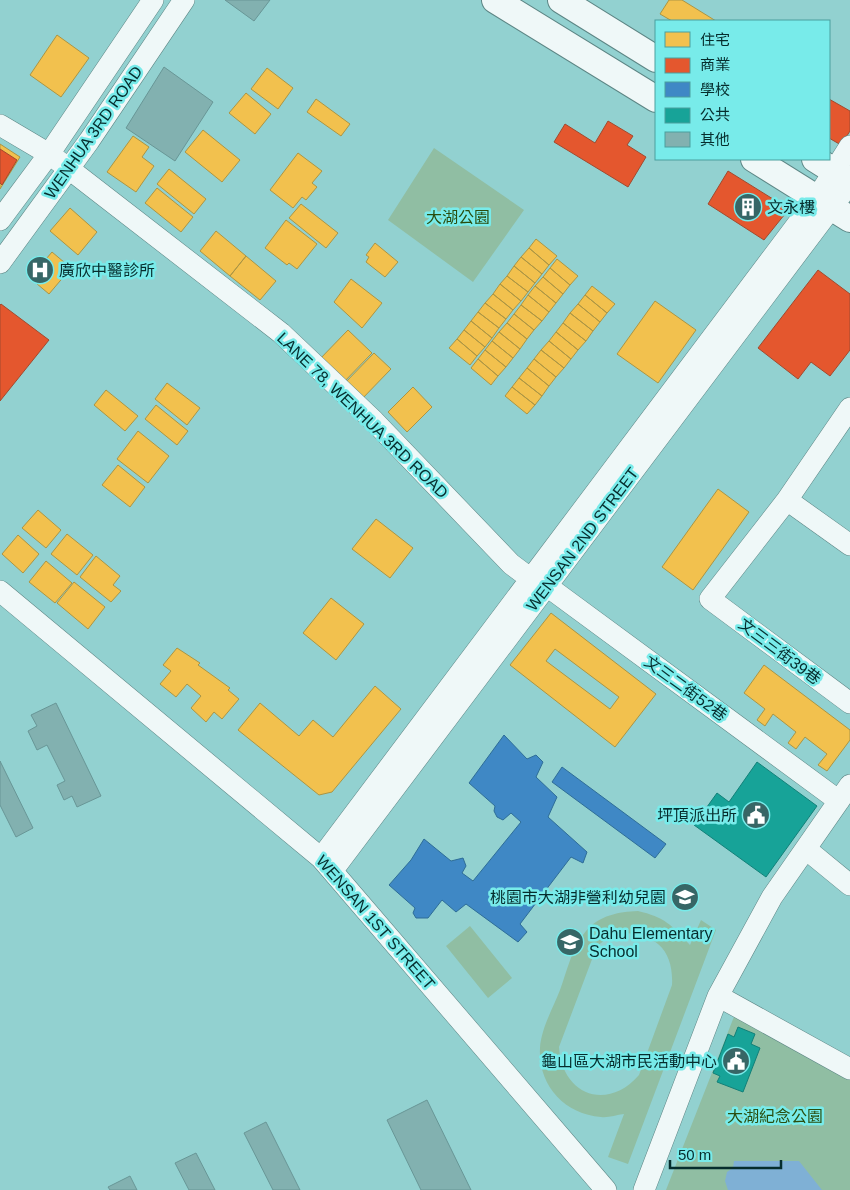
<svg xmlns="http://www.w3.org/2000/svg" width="850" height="1190" viewBox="0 0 850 1190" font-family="Arial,'Noto Sans TC',sans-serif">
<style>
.green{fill:#90bea3;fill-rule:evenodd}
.water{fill:#7fb0d5}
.homes{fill:#f2c14e;stroke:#ab9544;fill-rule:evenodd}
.shops{fill:#e4572e;stroke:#a14a2e}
.schools{fill:#3f88c5;stroke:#2e6d97}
.public{fill:#17a398;stroke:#128078}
.building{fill:#82b1b0;stroke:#689696}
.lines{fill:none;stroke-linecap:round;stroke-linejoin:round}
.minor-casing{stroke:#5d8685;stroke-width:22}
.major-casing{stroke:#5d8685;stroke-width:28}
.minor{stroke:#eff8f8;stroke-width:21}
.major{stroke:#eff8f8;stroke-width:26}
.labels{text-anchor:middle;stroke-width:5;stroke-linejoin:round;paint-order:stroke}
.street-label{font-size:16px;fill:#062d2d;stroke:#78ebea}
.poi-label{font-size:16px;fill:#062d2d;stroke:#78ebea;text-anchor:start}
.park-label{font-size:16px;fill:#2a4d0f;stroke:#78ebea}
</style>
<rect width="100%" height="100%" fill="#92d1d0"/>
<!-- green -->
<path class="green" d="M434,148L524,210L473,282L388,220Z
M638,911C664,917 672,925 690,945L701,920L716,930L628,1164L608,1157L624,1114C616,1115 608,1118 601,1117C564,1114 538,1085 540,1048C541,1029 553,1008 560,990C567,971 572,947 586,931C600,915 618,912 638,911ZM622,933C656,933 674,951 672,985L639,1075C607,1112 562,1095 559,1047L597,946L609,937Z
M470,926L512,978L488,998L446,946Z
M737,1009L850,1074V1190H666Z"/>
<!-- water -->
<path class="water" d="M734,1161H799L822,1190H728L725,1181L727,1172L733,1168Z"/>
<!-- homes -->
<path class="homes" d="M669,0H682L716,21H672L660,14Z
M57,35L89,58L61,97L30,75Z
M267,68L293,88L278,109L251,89Z
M246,93L271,114L255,134L229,113Z
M316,99L350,124L341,136L307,112Z
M203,130L240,160L222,182L185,152Z
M133,136L149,147L142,157L154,166L136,192L107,172Z
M0,144L20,157L0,189Z
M298,153L322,171L312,183L317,187L306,200L302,197L293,208L270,190Z
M169,169L206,199L194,214L157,184Z
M157,188L193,217L181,232L145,203Z
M301,204L338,233L326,248L289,218Z
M70,208L97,232L78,255L50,231Z
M286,220L317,244L297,269L289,263L287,265L265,248Z
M216,231L246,256L230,276L200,251Z
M536,239L557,256L549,265L529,248Z
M375,243L398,262L385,277L366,262L369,257L366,255Z
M529,248L549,265L542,274L521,257Z
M52,252L71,268L49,294L30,278Z
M246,256L276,281L260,300L230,276Z
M521,257L542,274L535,283L514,266Z
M557,259L578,276L570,285L550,268Z
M514,266L535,283L528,292L507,276Z
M550,268L570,285L563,294L543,277Z
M507,276L528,292L521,301L500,284Z
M543,277L563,294L556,303L535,286Z
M351,279L382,303L362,328L334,302Z
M500,284L521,301L513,310L493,294Z
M535,286L556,303L549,312L528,295Z
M592,286L615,304L607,313L585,295Z
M493,294L513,310L506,319L485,303Z
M528,295L549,312L542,321L521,305Z
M585,295L607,313L600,322L578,304Z
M655,301L696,330L658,383L617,354Z
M485,303L506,319L499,328L478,312Z
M578,304L600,322L593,331L570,313Z
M521,305L542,321L534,330L514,314Z
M478,312L499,328L492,338L471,321Z
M570,313L593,331L586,341L563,323Z
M514,314L534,330L527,339L507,323Z
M471,321L492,338L485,347L464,330Z
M507,323L527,339L520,349L499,332Z
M563,323L586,341L578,350L556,332Z
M348,330L372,353L341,385L317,362Z
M464,330L485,347L477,356L457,339Z
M499,332L520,349L513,358L492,341Z
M556,332L578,350L571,359L549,341Z
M457,339L477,356L470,365L449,348Z
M492,341L513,358L506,367L485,350Z
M549,341L571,359L564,368L541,350Z
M485,350L506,367L498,376L478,359Z
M541,350L564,368L556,377L534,359Z
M374,353L391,369L359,402L342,386Z
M478,359L498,376L491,385L471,368Z
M534,359L556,377L549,386L527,368Z
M527,368L549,386L542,396L519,378Z
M519,378L542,396L535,405L512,387Z
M167,383L200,408L187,425L155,399Z
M413,387L432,407L407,432L388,412Z
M512,387L535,405L527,414L505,396Z
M106,390L138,416L125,431L94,405Z
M156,405L188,431L177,445L145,419Z
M138,431L169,456L148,483L117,459Z
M118,465L145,487L130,507L102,485Z
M718,489L749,512L693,590L662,567Z
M38,510L61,530L46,548L22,528Z
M376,519L413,548L390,578L352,549Z
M67,534L93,555L77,575L51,554Z
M18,535L39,554L23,573L2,554Z
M96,556L120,576L113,585L121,591L111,602L80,577Z
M46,561L72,583L55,603L29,582Z
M74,582L105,607L88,629L57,603Z
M331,598L364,624L336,660L303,633Z
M551,613L656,694L615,747L510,665ZM555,649L619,697L610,709L546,661Z
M177,648L200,663L198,665L230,688L228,690L239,699L222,719L214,712L206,722L191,708L201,696L187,684L176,697L160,684L171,671L163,665Z
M764,665L850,730V740L827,771L818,765L827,754L805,737L796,749L788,743L796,732L773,714L765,726L757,720L765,709L744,693Z
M375,686L401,709L332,792L319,795L238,730L260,703L299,736L313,720L333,737Z"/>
<!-- shops -->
<path class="shops" d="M829,99L850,111V131L841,145L829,138Z
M608,121L633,136L627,145L646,157L628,187L554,142L565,124L595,143Z
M0,149L17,160L2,185L0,183Z
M728,171L789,209L764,240L708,204Z
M818,270L850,294V350L830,376L811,362L798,379L758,348Z
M1,304L49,340L0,401V305Z"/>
<!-- schools -->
<path class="schools" d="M504,735L527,759L536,755L543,762L536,777L557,797L548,817L587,852L583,863L571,857L520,924L527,932L518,942L466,904L456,912L442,900L428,918H416L413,913L415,908L389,885L411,860L424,839L451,861L463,858L466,866L462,873L473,881L521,822L511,813L503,820L497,817L494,811L495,806L469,783Z
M562,767L666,844L655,858L552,782Z"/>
<!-- public -->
<path class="public" d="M757,762L817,806L766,877L694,825L717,793L729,802Z
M738,1027L755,1034L751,1044L760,1048L743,1092L717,1082L720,1076L713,1073L728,1034L734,1037Z"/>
<!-- building -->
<path class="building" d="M225,0H270L254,21Z
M164,67L213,102L175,161L126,128Z
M56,703L101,796L77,807L72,796L64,800L57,785L65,781L47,745L37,750L28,731L37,726L31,715Z
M0,761L33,828L16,837L0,805Z
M427,1100L471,1190H421L387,1120Z
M266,1122L300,1190H273L244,1133Z
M196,1153L215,1190H189L175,1163Z
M130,1176L137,1190H110L108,1187Z"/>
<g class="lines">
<!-- minor casing -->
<g class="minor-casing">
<path id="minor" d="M0,125L49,154L68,168L281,333L374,421L511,564L531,579L547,586L839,801
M0,220L49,154L153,0
M0,263L89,141L184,0
M850,408L787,500L710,599L850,703
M787,500L850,545
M0,591L321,858L606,1190
M806,849L850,885
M321,858L817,198L850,146
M333,870L850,183
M718,996L850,1069
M644,1190L718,996L772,897L850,785"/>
</g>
<!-- major casing -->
<g class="major-casing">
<path id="major" d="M495,0L656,99
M561,0L656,59
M754,159L850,219
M815,159L850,181"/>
</g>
<!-- minor -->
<use href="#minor" class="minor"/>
<!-- major -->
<use href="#major" class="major"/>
</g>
<!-- icons -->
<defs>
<g id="building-disc" transform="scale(1.4375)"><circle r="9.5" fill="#376666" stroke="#78ebea"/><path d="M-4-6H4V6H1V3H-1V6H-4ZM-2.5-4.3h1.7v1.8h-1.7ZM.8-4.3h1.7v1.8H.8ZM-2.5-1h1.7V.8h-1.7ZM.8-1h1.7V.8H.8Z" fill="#fff"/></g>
<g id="hospital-disc" transform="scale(1.4375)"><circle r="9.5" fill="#376666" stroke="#78ebea"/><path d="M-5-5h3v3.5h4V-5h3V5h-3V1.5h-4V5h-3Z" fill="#fff"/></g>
<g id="civic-disc" transform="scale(1.4375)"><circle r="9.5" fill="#376666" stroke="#78ebea"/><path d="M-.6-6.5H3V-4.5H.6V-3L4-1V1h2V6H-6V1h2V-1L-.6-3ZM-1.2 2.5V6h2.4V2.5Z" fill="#fff"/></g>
<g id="school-disc" transform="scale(1.4375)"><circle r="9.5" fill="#376666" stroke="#78ebea"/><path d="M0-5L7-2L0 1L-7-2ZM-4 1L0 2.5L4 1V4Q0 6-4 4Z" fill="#fff"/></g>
</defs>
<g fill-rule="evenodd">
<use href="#building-disc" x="748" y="207"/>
<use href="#hospital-disc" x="40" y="270"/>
<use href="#civic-disc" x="756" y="815"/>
<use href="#school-disc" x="685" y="897"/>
<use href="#school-disc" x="570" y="942"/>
<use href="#civic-disc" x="736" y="1061"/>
</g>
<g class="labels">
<!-- street labels -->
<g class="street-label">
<text transform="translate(93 132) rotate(-55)" y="6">WENHUA 3RD ROAD</text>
<text transform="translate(363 415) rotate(44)" y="6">LANE 78, WENHUA 3RD ROAD</text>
<text transform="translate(582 539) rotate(-53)" y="6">WENSAN 2ND STREET</text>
<text transform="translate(780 651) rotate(37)" y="6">文三三街39巷</text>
<text transform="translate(686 688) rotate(36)" y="6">文三二街52巷</text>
<text transform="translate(376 922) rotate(49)" y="6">WENSAN 1ST STREET</text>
</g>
<!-- poi labels -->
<g class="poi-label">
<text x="767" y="213">文永樓</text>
<text x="59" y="276">廣欣中醫診所</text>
<text x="737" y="821" text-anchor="end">坪頂派出所</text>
<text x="666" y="903" text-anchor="end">桃園市大湖非營利幼兒園</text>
<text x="589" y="939">Dahu Elementary<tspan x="589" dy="18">School</tspan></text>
<text x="717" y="1067" text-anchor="end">龜山區大湖市民活動中心</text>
</g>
<!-- park labels -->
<g class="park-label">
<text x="458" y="223">大湖公園</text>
<text x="775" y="1122">大湖紀念公園</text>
</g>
</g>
<!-- legend -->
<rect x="655" y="20" width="175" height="140" fill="#78ebea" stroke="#4a9f9e"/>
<rect x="665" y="32" width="25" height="15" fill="#f2c14e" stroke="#4a9f9e"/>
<text x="700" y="45" font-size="15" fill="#062d2d">住宅</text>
<rect x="665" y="58" width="25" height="15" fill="#e4572e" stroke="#4a9f9e"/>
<text x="700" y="70" font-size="15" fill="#062d2d">商業</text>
<rect x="665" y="82" width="25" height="15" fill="#3f88c5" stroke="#4a9f9e"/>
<text x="700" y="95" font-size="15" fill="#062d2d">學校</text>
<rect x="665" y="108" width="25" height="15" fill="#17a398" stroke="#4a9f9e"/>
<text x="700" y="120" font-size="15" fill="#062d2d">公共</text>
<rect x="665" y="132" width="25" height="15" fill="#82b1b0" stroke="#4a9f9e"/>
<text x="700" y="145" font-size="15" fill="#062d2d">其他</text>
<!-- scale -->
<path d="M670 1160v8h111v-8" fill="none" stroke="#062d2d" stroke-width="2.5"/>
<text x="678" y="1160" font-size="15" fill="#062d2d" stroke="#78ebea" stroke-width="4" paint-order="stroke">50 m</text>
</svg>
